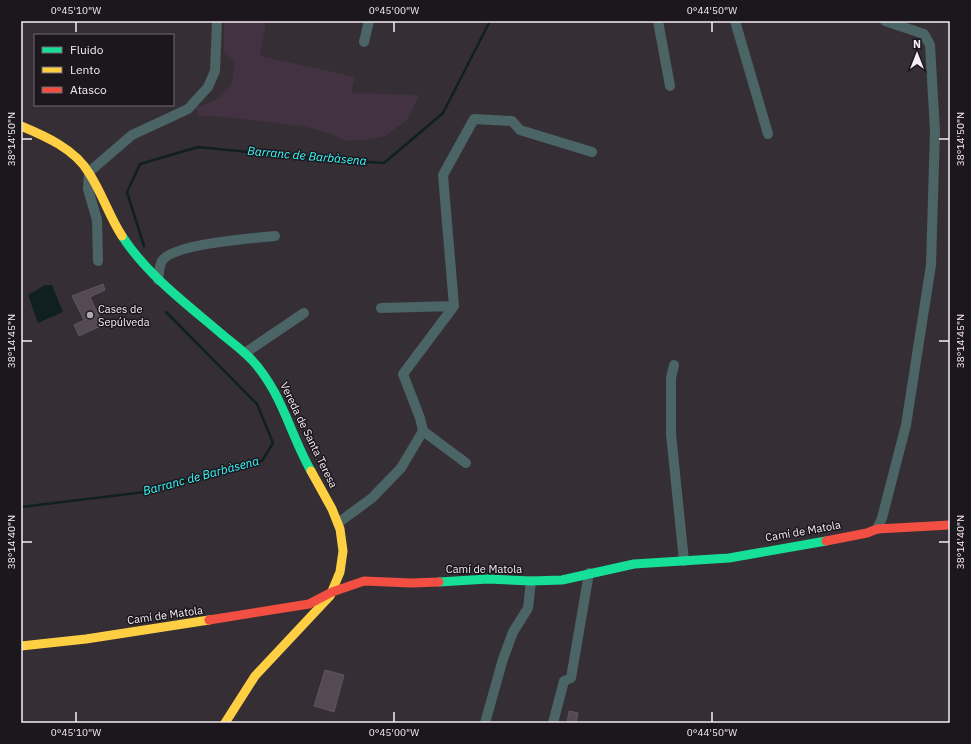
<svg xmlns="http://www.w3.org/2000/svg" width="971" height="744" viewBox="0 0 971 744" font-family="'IBM Plex Sans',sans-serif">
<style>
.built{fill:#433342}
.water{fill:#101f1f}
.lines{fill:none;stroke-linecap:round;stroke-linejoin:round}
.stream{stroke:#101f1f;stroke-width:2.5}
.building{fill:#564956;stroke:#5c575c}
.street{stroke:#4b6465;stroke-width:10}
.fast{stroke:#16e098;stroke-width:9}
.slow{stroke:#ffcf43;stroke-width:9}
.jam{stroke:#f24e42;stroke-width:9}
.ticks{fill:none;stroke:#f5edf5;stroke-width:1.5}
.poi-dot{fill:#b2aab2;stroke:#1c171c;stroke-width:1.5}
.labels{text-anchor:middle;stroke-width:3;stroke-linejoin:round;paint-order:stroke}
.poi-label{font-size:11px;fill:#f5edf5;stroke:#1c171c;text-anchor:start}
.street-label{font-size:11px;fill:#f5edf5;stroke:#1c171c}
.water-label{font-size:12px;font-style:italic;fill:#36feff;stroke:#1c171c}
.neatline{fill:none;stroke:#f5edf5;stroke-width:1.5}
.ticks-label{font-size:10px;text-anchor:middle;fill:#f5edf5}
</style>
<rect width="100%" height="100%" fill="#352f35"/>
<!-- built -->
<path class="built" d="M224,21H266L260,56L355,77L351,93L419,95L408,119L385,136L366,140L347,141L329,133L302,126L227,117L200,116L195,108L218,99L231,86L235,62L224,51Z"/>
<!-- water -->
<path class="water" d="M45,285H52L63,312L38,323L28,295Z"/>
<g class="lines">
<!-- stream -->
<path class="stream" d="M144,246L127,192L140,164L198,147L311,158L384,163L443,113L490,21
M21,507L145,492L262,461L273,443L257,404L166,312"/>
</g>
<!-- building -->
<path class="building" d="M103,284L105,290L90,297L103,325L79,336L74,325L84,320L72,296Z
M325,670L344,675L334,712L314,706Z
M569,711L578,713L576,723H567Z"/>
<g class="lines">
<!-- street -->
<path class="street" d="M658,21L670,86
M735,21L768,134
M364,42L369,21
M98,261L97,220L88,189L89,172L132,135L188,109L208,87L215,71L217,21
M158,280C159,274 159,266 162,261C172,244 253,238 275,236
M381,308L454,306
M245,353L304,313
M674,365L671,378V434L684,561
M423,431L466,463
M338,523L372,498L401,468L423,431L420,418L403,374L454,306L443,175L474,119L512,121L520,130L592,152
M877,529L882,518L906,425L931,265L935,131L930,45L924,34L885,21
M485,723L503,659L513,632L528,608L531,581
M553,723L564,681L571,678L589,573"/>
<!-- fast -->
<path class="fast" d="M122,236C148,276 188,305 224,336C233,343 243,351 251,359C282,392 290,434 311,471
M439,582L488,579L531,581L562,580L634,564L729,558L826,541"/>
<!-- slow -->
<path class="slow" d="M21,126C45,136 75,149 89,173C102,193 109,216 122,236
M21,646L86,639L209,620
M225,723L255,676L330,596L340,572L343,551L340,529L332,509L311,471"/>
<!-- jam -->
<path class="jam" d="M826,541L867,533L877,529L950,525
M209,620L309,604L332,592L364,581L411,583L439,582"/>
</g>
<!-- ticks -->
<path class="ticks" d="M76,22V32M394,22V32M712,22V32M22,139H32M939,139H949M22,341H32M939,341H949M22,542H32M939,542H949M76,712V722M394,712V722M712,712V722"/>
<!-- markers -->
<circle class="poi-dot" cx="90" cy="315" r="4"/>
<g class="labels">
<!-- poi labels -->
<g class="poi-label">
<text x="98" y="313">Cases de<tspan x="98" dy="13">Sepúlveda</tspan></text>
</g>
<!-- street labels -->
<g class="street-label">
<text transform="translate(309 435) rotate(64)" y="4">Vereda de Santa Teresa</text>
<text transform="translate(803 531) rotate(-10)" y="4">Camí de Matola</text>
<text x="484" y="573">Camí de Matola</text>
<text transform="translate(165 615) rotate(-8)" y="4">Camí de Matola</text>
</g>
<!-- water labels -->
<g class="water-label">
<text transform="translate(307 156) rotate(5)" y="4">Barranc de Barbàsena</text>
<text transform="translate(201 476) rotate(-15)" y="4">Barranc de Barbàsena</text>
</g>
</g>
<!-- border -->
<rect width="971" height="744" fill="none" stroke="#1c171c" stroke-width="44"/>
<!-- legend -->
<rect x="34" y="34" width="140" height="72" fill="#1c171c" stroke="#736d73"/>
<rect x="42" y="47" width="20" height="6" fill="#16e098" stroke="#736d73"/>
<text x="70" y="54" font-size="12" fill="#f5edf5">Fluido</text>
<rect x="42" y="67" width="20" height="6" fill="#ffcf43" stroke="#736d73"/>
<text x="70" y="74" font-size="12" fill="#f5edf5">Lento</text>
<rect x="42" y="87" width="20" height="6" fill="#f24e42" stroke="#736d73"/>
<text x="70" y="94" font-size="12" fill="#f5edf5">Atasco</text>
<!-- north arrow -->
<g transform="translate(917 54)" stroke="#1c171c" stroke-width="3" paint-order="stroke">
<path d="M0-3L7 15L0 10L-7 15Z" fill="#f5edf5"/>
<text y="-6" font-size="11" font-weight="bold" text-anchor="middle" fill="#f5edf5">N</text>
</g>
<rect x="22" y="22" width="927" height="700" class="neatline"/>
<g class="ticks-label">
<text x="76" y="14">0°45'10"W</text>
<text x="394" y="14">0°45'00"W</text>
<text x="712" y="14">0°44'50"W</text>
<text transform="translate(11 139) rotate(-90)" y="4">38°14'50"N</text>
<text transform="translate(960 139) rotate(-90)" y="4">38°14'50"N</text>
<text transform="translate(11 341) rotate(-90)" y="4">38°14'45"N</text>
<text transform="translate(960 341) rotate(-90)" y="4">38°14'45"N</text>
<text transform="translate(11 542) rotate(-90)" y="4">38°14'40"N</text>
<text transform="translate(960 542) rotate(-90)" y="4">38°14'40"N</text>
<text x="76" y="736">0°45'10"W</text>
<text x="394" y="736">0°45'00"W</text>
<text x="712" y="736">0°44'50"W</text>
</g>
</svg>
